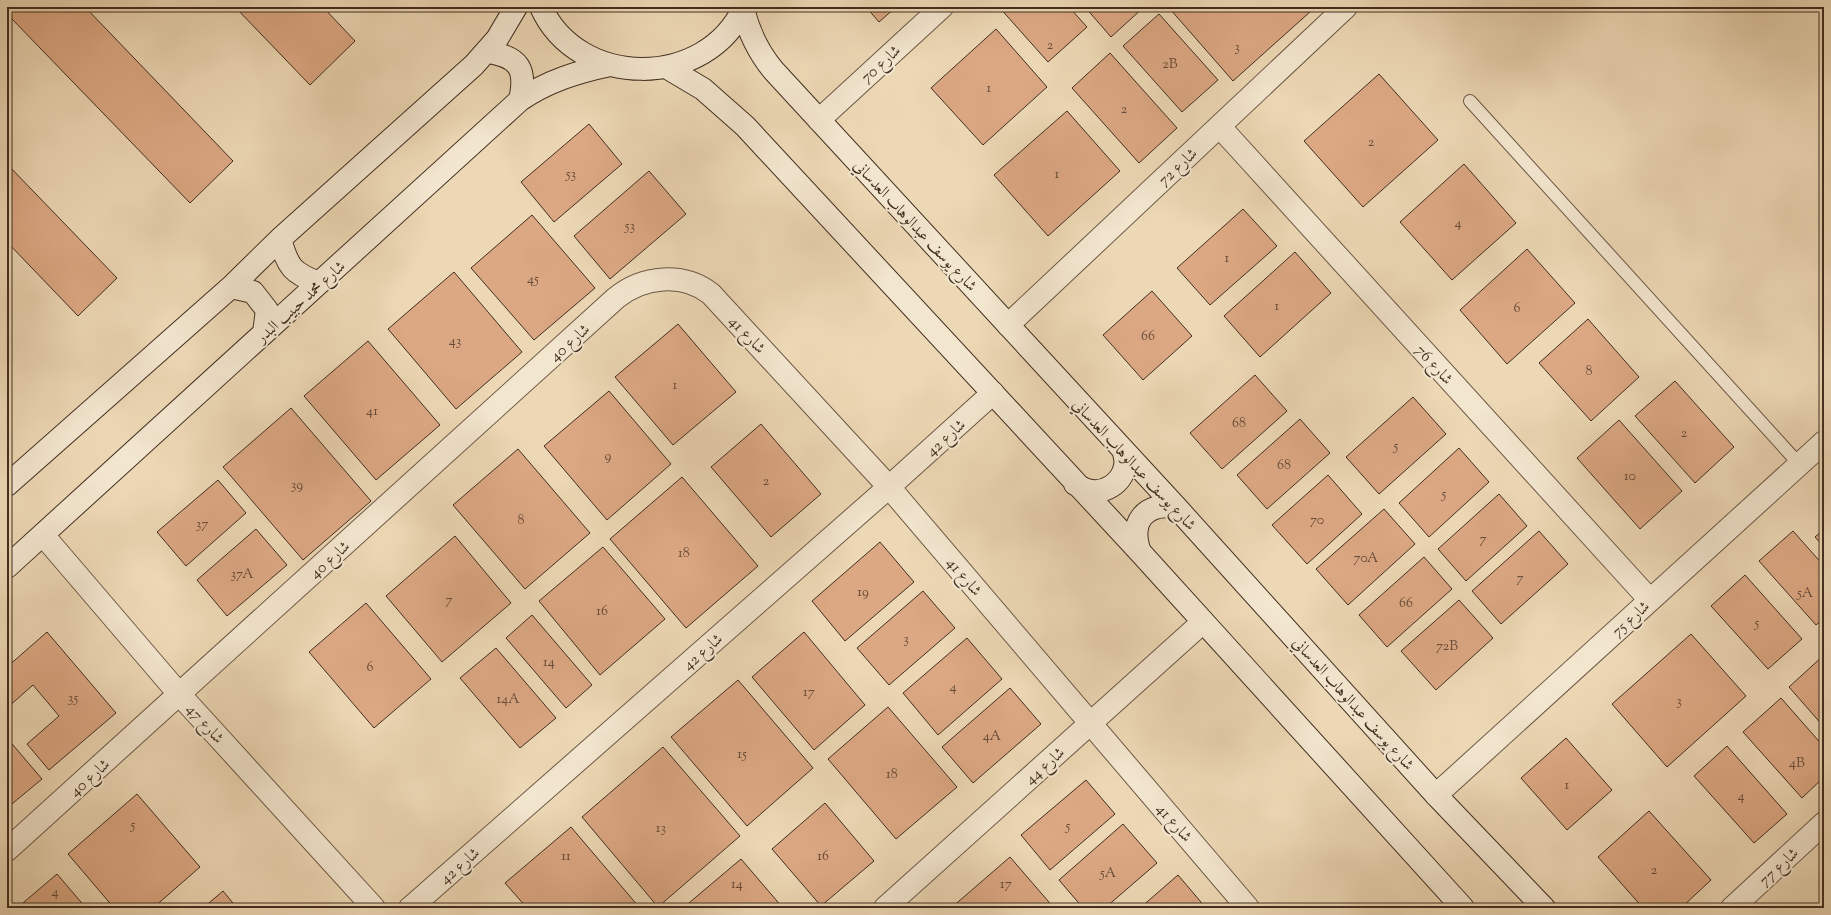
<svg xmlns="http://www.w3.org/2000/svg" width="1831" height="915" viewBox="0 0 1831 915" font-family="'Sorts Mill Goudy',Amiri,serif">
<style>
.building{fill:#dca884;stroke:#412e20}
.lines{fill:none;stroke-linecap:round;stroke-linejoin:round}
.lane-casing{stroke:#6c5845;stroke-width:14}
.street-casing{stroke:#6c5845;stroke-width:24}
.secondary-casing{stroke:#412e20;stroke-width:24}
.lane{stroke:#f3e6cf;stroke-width:12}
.street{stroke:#f3e6cf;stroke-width:22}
.secondary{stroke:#f3e6cf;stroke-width:22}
.labels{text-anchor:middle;stroke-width:4;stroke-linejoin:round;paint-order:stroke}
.number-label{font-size:14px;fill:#684c39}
.street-label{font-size:16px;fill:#412e20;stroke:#f3e6cf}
</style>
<rect width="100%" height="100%" fill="#edd8b5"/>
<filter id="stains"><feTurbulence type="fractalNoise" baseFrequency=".005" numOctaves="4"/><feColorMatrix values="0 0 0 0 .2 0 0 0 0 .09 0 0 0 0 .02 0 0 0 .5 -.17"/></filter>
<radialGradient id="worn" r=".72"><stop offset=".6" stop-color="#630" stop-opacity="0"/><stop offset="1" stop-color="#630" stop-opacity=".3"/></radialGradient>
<!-- building -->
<path class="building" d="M7,7H85L233,161L190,203L11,18L7,22Z
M235,7H323L355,41L310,85Z
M866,7H896L879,22Z
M999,7H1069L1087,27L1048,62Z
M1085,7H1144L1111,37Z
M1173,7H1308L1311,11L1233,81L1170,9Z
M1159,14L1218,80L1182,112L1123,46Z
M996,29L1047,87L983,145L931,88Z
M1110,53L1177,128L1139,163L1072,88Z
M1379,74L1438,140L1363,207L1304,141Z
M1067,111L1120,171L1048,236L994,175Z
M589,124L622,164L554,222L521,182Z
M7,164L117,278L78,316L7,242Z
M1464,164L1516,223L1452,280L1400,222Z
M649,171L686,214L610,279L574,236Z
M1243,209L1277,246L1210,305L1177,268Z
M532,215L595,288L534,340L471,268Z
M1527,249L1575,303L1507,364L1460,310Z
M1295,252L1331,293L1260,357L1224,316Z
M454,272L522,352L456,409L388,329Z
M1152,291L1192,336L1143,380L1103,335Z
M1588,319L1639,377L1591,421L1539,363Z
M678,324L736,392L673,445L615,377Z
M368,341L440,425L376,480L304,396Z
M1255,375L1287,411L1222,469L1190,433Z
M1675,381L1734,447L1695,483L1635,416Z
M609,391L671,464L607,520L544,446Z
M1413,397L1446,434L1379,494L1346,457Z
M291,408L371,501L303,560L223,467Z
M1300,419L1330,453L1267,509L1237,475Z
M1619,420L1682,491L1640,529L1577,458Z
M761,424L821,494L771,537L711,467Z
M1459,448L1489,482L1429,537L1399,503Z
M518,449L590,533L525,589L453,505Z
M1328,475L1362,514L1307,564L1272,525Z
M682,477L758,566L686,628L610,539Z
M218,480L246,513L186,566L157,532Z
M1499,494L1527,526L1466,581L1438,549Z
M1384,509L1415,544L1348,605L1316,569Z
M256,529L287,565L227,616L197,580Z
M1824,529V547L1815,537Z
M1539,531L1568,564L1501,624L1472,591Z
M1793,531L1824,566V618L1816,625L1759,561Z
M455,536L511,603L442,662L386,596Z
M880,542L914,582L845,641L812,601Z
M603,547L665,619L600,675L539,601Z
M1424,557L1452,589L1387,647L1359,615Z
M1745,575L1802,639L1768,669L1711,606Z
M923,591L955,628L889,685L857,648Z
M1459,600L1493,638L1436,690L1401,651Z
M366,603L431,679L374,728L309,652Z
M532,615L592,685L566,708L506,638Z
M47,632L116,713L49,770L27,744L59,716L33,685L7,708V667Z
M804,632L865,705L814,750L752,677Z
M1691,634L1746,696L1667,767L1612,704Z
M967,638L1002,679L938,735L903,693Z
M496,648L556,718L520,748L460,678Z
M1824,655V727L1789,687Z
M738,680L813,768L747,826L671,737Z
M1010,688L1041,724L973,783L942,747Z
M1781,698L1824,747V777L1802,798L1743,732Z
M888,707L957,787L896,839L828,759Z
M7,738L42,779L7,808Z
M1566,738L1612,790L1567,830L1521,778Z
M1727,746L1787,814L1754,843L1694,776Z
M663,747L740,836L658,907L582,817Z
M1086,780L1115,814L1050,870L1021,835Z
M137,794L200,867L153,908H114L68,854Z
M825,803L874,861L821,906L772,849Z
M1649,811L1711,880L1681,908H1643L1598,857Z
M1123,824L1157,863L1105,908H1083L1059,880Z
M571,827L639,907L637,908H527L505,883Z
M1010,857L1054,908H951Z
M741,859L783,908H683Z
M57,874L86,908H17Z
M1178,875L1206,908H1140Z
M223,891L237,908H203Z"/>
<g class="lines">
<!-- lane casing -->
<g class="lane-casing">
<path id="lane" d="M1470,101L1800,465"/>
</g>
<!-- street casing -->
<g class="street-casing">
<path id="street" d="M819,120L942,7
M1220,127L1650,600
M1008,325L1346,7
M43,535L180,695L374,908
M1436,795L1824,442
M7,850L616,298C643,276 683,272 711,294L889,487L1248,908
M410,908L889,487L993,393
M885,908L1203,622
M1732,908L1824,823"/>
</g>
<!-- secondary casing -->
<g class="secondary-casing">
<path id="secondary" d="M541,7C578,89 706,90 744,7
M743,9C749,33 758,52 774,71L1176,507L1436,795L1544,908
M488,52C519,57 527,69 520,100
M666,67L703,89L745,126L1140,552L1463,908
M280,239C288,267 292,273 319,283
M231,287L253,292L267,310L264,333
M1075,484C1079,486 1083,489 1087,490C1104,495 1122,483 1125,466C1126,462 1125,457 1124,453
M7,485L231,287L280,239L474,65L497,39L516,7
M1140,552C1129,522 1145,502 1176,507
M7,567L520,100C548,81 577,72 610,65"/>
</g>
<!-- lane -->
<use href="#lane" class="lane"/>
<!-- street -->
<use href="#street" class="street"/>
<!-- secondary -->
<use href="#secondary" class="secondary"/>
</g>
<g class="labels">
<!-- number labels -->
<g class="number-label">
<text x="1050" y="49">2</text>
<text x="1237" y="51">3</text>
<text x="1170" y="68">2B</text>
<text x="989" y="92">1</text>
<text x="1124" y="113">2</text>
<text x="1371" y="146">2</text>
<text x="571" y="178">53</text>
<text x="1057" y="178">1</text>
<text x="1458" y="227">4</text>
<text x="630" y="230">53</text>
<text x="1227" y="262">1</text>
<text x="533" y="283">45</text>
<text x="1277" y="310">1</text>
<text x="1517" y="312">6</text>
<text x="1148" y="340">66</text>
<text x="455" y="345">43</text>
<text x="1589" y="375">8</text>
<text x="675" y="389">1</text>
<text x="372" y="415">41</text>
<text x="1239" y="427">68</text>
<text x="1684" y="437">2</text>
<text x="1396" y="450">5</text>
<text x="608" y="460">9</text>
<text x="1284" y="469">68</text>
<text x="1630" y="480">10</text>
<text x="766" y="485">2</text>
<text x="297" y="489">39</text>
<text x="1444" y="498">5</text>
<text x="521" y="524">8</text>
<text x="1317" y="524">70</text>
<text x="202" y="528">37</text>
<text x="1483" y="543">7</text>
<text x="684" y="557">18</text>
<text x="1366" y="562">70A</text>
<text x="242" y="578">37A</text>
<text x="1520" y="582">7</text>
<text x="863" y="596">19</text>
<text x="1805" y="597">5A</text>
<text x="449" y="604">7</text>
<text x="1406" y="607">66</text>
<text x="602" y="615">16</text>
<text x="1757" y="627">5</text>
<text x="906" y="643">3</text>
<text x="1447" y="650">72B</text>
<text x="549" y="666">14</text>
<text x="370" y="671">6</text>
<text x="953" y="691">4</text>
<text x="809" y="696">17</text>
<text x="73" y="702">35</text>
<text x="508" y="703">14A</text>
<text x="1679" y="705">3</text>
<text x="992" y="740">4A</text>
<text x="742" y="758">15</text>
<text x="1797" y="767">4B</text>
<text x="892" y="778">18</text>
<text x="1567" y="789">1</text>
<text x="1741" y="800">4</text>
<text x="133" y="829">5</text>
<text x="1068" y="830">5</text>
<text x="661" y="832">13</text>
<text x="566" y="860">11</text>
<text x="823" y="860">16</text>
<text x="1654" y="874">2</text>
<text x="1108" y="877">5A</text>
<text x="737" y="888">14</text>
<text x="1006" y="888">17</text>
<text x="55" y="896">4</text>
</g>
<!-- street labels -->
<g class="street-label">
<text transform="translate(880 63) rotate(-42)" y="6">شارع 70</text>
<text transform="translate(1177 166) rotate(-43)" y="6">شارع 72</text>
<text transform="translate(916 225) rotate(47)" y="6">شارع يوسف عبدالوهاب العدساني</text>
<text transform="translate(300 301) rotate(-42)" y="6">شارع محمد حبيب البدر</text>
<text transform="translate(748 334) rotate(47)" y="6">شارع 41</text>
<text transform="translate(569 342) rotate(-42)" y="6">شارع 40</text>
<text transform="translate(1435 364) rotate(48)" y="6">شارع 76</text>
<text transform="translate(945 437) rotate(-42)" y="6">شارع 42</text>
<text transform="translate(1135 464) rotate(47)" y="6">شارع يوسف عبدالوهاب العدساني</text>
<text transform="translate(329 559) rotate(-42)" y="6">شارع 40</text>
<text transform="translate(965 576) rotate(50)" y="6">شارع 41</text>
<text transform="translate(1630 618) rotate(-42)" y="6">شارع 75</text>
<text transform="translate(702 651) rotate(-41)" y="6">شارع 42</text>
<text transform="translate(1354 703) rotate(48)" y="6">شارع يوسف عبدالوهاب العدساني</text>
<text transform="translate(206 723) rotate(48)" y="6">شارع 47</text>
<text transform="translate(1044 765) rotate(-42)" y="6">شارع 44</text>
<text transform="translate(89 777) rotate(-42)" y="6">شارع 40</text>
<text transform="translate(1175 822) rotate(49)" y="6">شارع 41</text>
<text transform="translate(459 865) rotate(-41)" y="6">شارع 42</text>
<text transform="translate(1778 866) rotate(-43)" y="6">شارع 77</text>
</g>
</g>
<!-- margin -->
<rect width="1831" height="915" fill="none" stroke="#edd8b5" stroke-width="24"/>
<rect x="8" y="8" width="1815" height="899" fill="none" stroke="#412e20" stroke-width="2"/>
<rect x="12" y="12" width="1807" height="891" fill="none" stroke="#412e20"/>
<rect width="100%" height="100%" filter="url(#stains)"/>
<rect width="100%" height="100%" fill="url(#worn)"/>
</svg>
